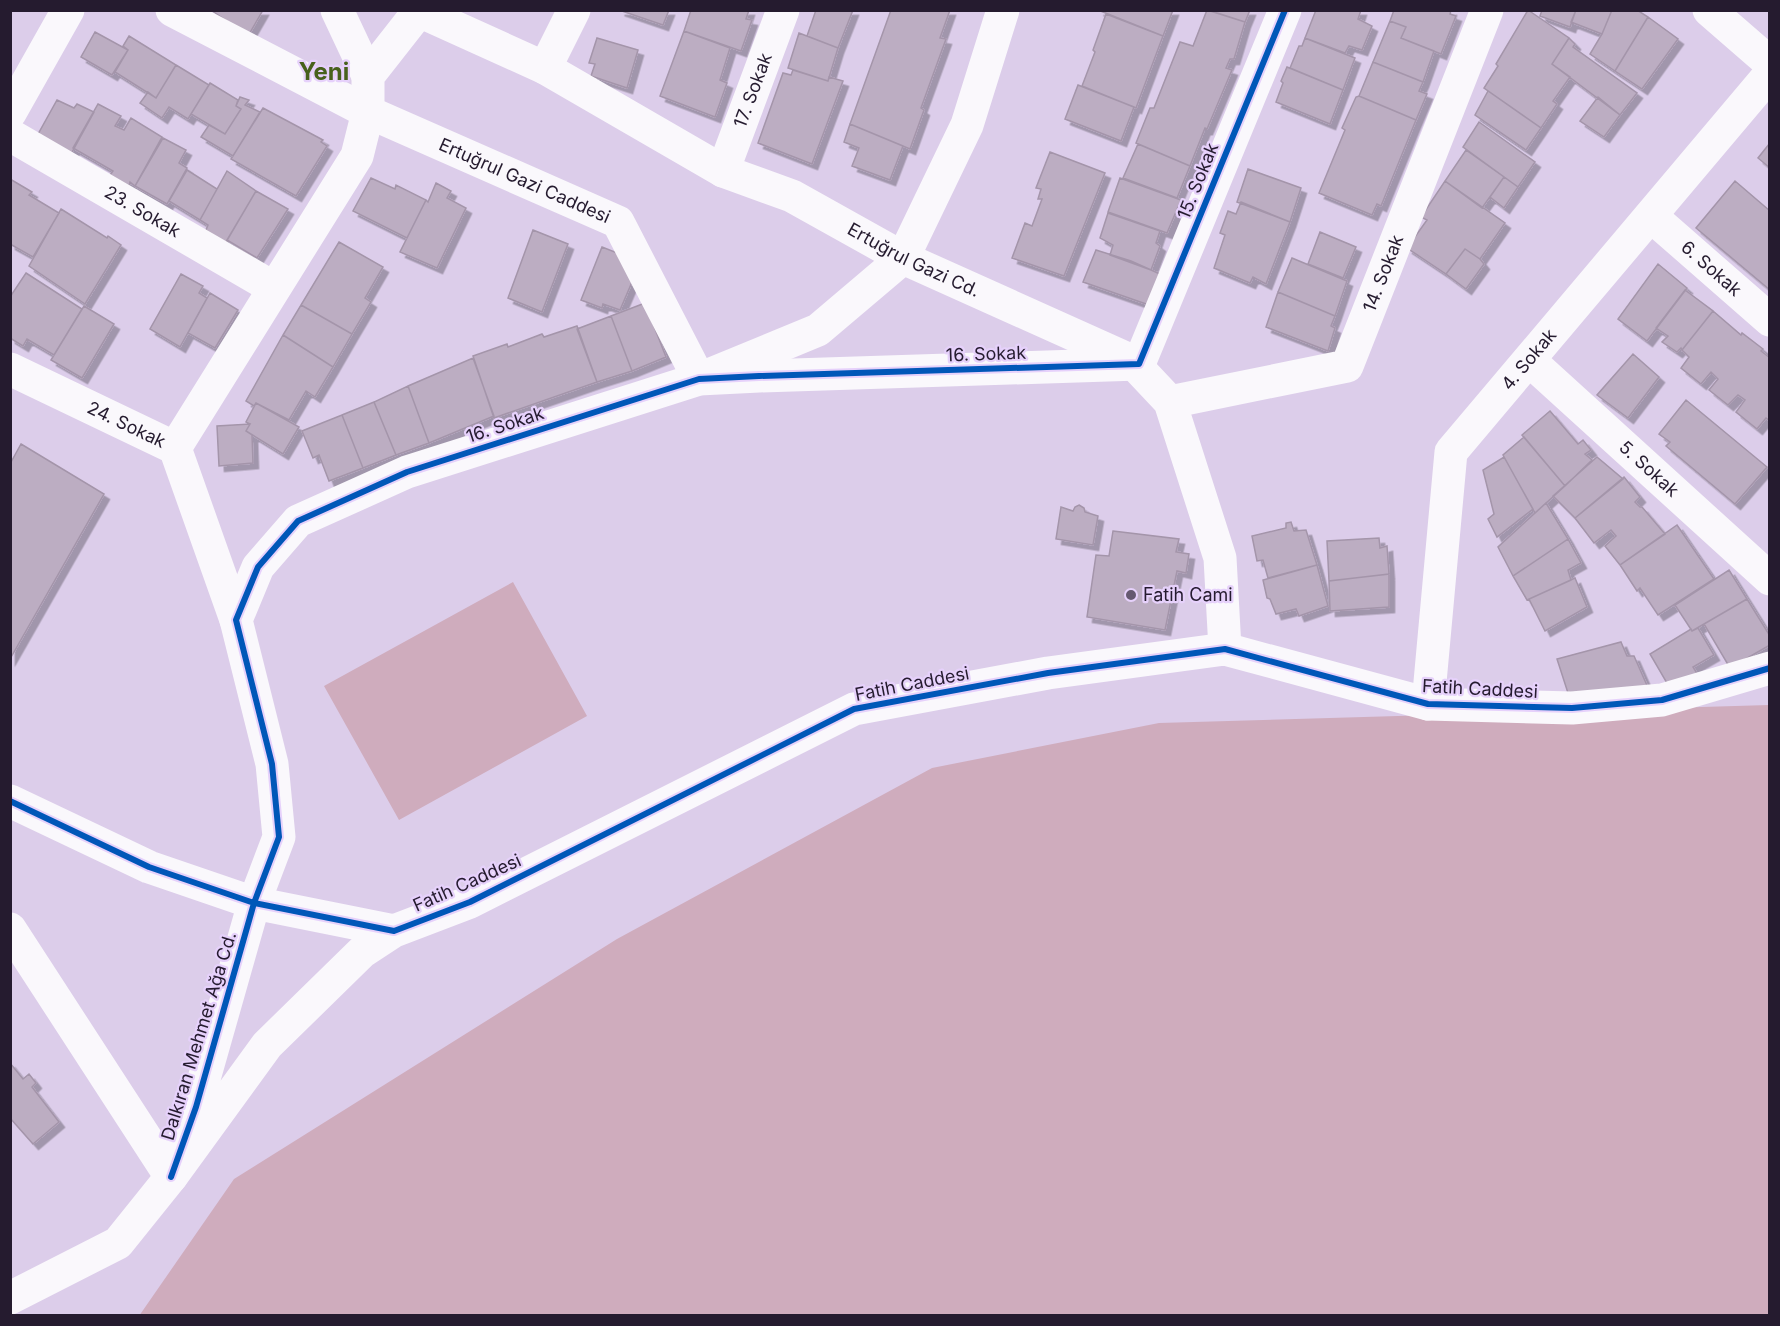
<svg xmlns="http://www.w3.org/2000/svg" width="1780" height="1326" viewBox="0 0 1780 1326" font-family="Inter,sans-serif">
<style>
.green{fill:#cfacbd}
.building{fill:#bcadc2;stroke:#a495aa;stroke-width:1.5;filter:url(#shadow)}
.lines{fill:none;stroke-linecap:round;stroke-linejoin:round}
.street{stroke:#faf8fc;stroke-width:33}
.secondary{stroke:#faf8fc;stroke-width:33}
.cycleway-casing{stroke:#e6d1fb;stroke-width:10}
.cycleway{stroke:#0057b8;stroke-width:6}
.poi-dot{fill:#655970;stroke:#e6d1fb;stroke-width:2}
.labels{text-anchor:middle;stroke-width:4.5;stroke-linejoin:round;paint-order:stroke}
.street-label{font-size:18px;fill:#251b2f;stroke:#e6d1fb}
.poi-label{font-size:18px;fill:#251b2f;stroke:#e6d1fb;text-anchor:start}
.district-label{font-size:24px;font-weight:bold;fill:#47611c;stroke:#e6d1fb}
</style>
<defs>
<filter id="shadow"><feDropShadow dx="5.5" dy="5.5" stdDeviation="0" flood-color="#0004"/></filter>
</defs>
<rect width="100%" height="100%" fill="#dccdea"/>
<!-- green -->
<path class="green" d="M513,582L587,716L399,820L324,686Z
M1769,705V1315L139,1316L234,1179L617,939L932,768L1159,723Z"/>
<!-- building -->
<path class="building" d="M211,10H263L248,36Z
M619,10H669L663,25Z
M691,10H749L746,19L752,20L741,51L684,31Z
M816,10H853L838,48L807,36Z
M891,10H950L940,38L946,39L921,108L924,110L910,149L850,124Z
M1098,10H1173L1163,36Z
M1207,10L1245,22L1234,59H1230L1226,68L1232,70L1207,129L1205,128L1190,166L1136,143L1150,108H1154L1180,42L1193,46Z
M1208,10H1250L1245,22Z
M1316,10H1361L1358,19L1372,26L1362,50L1349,46L1345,53L1305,38Z
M1394,10H1451L1450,14L1456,16L1441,54L1401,38L1406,27L1390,21Z
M1528,10L1569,38L1552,64L1570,77L1553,101L1557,104L1541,128L1484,88L1498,66L1496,64Z
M1542,10H1576L1570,27L1540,16Z
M1576,10H1612L1602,34L1571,22Z
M1612,10H1637L1648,17L1615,71L1590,54L1602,34Z
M1106,14L1163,36L1136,108L1082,86L1095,52L1093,50Z
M1648,17L1678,39L1642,89L1615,71Z
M1390,21L1406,27L1401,38L1434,51L1423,82L1373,62Z
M684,31L730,48L720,80L727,83L715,117L660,96Z
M95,32L128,50L112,75L81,57Z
M799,33L838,48L828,81L788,68Z
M129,36L176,65L156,98L115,72L128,50L123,46Z
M597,38L638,50L627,88L591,76L595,64L589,63Z
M1305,38L1355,58L1343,90L1290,68L1299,46H1302Z
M1569,38L1575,44L1573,47L1637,93L1620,115L1552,64Z
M1373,62L1423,82L1419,91L1427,94L1416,120L1359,96Z
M176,65L209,85L188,119L169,107L162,118L140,103L148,92L156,98Z
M1287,67L1343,90L1330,124L1276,102L1283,83L1281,81Z
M793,70L828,81L829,77L843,81L812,164L758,143L783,73L791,75Z
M210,83L238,100L236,106L241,109L225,134L191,114Z
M1078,85L1134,107L1121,141L1065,119Z
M1488,91L1541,128L1526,150L1475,115Z
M1359,96L1416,120L1381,206L1377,204L1372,215L1319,193L1345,130L1342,128L1356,97Z
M240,97L249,100L245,105L260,112L233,156L201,137L209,125L225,134L241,109L236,106Z
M1598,97L1620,115L1604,137L1580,121Z
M57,100L74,108L77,104L94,112L71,154L37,136Z
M98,104L121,116L115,126L124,130L131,118L162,137L135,186L130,182L129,186L110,175L113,171L73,148Z
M263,108L323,140L321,142L327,146L296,196L231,159Z
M1479,122L1535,162L1518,187L1463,147Z
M850,124L903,146L890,180L852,166L859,148L844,142Z
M163,138L186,150L179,163L187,168L167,204L135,186Z
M1770,143V168L1758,158Z
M1138,144L1190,166L1177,198L1123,178Z
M1466,150L1504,177L1482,208L1445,181Z
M1050,152L1105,173L1064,276L1012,258L1025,223L1032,226L1042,199H1038L1041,189L1036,188Z
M1248,169L1301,188L1290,222L1237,202Z
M187,170L217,189L200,220L169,201Z
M227,171L256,191L225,244L206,230L208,225L200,220Z
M1504,177L1518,187L1504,208L1490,197Z
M371,178L395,189L396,185L426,200L407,238L353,211Z
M1120,178L1181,200L1167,233L1108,212Z
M10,179L32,192L29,195L59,213L33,257L10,244Z
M1445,181L1505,223L1480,259L1465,249L1446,274L1407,248L1427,220L1421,217Z
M1735,181L1770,211V290L1696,228Z
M436,183L451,191L447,198L466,208L437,268L400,252L426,200L428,202Z
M256,191L288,209L257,258L227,240Z
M1241,202L1290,222L1266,284L1253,277L1250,283L1214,268L1225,235L1220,233L1228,211L1236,214Z
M61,209L107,238L108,236L121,245L85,304L29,266Z
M1108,213L1160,231L1156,243L1160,246L1151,270L1110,255L1113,245L1100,238Z
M533,230L568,244L542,312L508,298Z
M1320,232L1356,247L1343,278L1308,264Z
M339,242L383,267L365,298L371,302L352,334L301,305Z
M602,247L625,256L635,275L620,310L603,304L602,308L581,300Z
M1465,249L1480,259L1484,264L1466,289L1446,274Z
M1096,250L1131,261L1160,274L1149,305L1083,282Z
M1292,258L1347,281L1335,316L1278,292Z
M1658,264L1687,288L1647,341L1618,319Z
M26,273L82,309L54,355L27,339L23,346L10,338V297Z
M181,274L203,286L199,293L207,298L180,347L150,329Z
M1685,290L1713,311L1682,350L1681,348L1677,352L1662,342L1668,336L1656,328Z
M1278,292L1335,316L1331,326L1335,328L1328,351L1266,327Z
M210,293L238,310L215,348L188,333Z
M645,303L666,357L632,371L611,316Z
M301,305L352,334L333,367L283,335Z
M84,306L114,324L82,378L51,360Z
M1713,311L1741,335L1742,333L1763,349L1761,351L1770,358V421L1766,418L1757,429L1736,412L1745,400L1738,395L1728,405L1709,390L1718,379L1711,372L1701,384L1681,368L1689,357L1682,350Z
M611,316L632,371L597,382L577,329Z
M577,326L597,382L494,418L473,356L507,344L508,347L542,334L544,337Z
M283,335L333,367L315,397L306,391L289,420L256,403L254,406L246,401Z
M1633,354L1659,377L1628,418L1597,395Z
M473,358L494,416L429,443L408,386Z
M408,386L429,443L396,455L374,402Z
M1686,400L1767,467L1735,504L1666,446L1670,442L1659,434Z
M374,402L396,455L363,468L342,415Z
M256,403L299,427L283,454L246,431L250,424L246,422Z
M1550,411L1578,444L1583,440L1591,450L1585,454L1592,460L1565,486L1522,435Z
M342,415L363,468L329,481L319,455L313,458L302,431Z
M250,424L246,431L252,435L253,463L219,466L217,426Z
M1524,437L1565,486L1535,513L1503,455Z
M21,444L104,494L10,659V464Z
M1504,457L1533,509L1497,537L1488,519L1494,514L1483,470Z
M1597,457L1623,479L1575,518L1553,496Z
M1624,477L1640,497L1635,502L1640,507H1642L1665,534L1620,565L1605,546L1616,536L1611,530L1594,543L1575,518Z
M1546,503L1568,539L1513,576L1498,547Z
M1079,505L1084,508L1085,512L1098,516L1093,545L1056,539L1061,507L1073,511L1075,507Z
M1291,522L1294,531L1306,530L1317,565L1268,578L1263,560L1257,561L1252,536L1286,528V523Z
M1677,525L1714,579L1658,615L1640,588L1637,591L1620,565Z
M1113,531L1179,539L1176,552L1189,554L1186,573L1177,571L1165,630L1087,617L1096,555L1109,556Z
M1379,538L1380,548L1387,546L1389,574L1329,581L1327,541Z
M1568,539L1581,563L1568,570L1571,580L1527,600L1513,576Z
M1317,565L1328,606L1299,616L1296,609L1276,614L1270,599L1267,598L1263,580Z
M1729,570L1747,599L1692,631L1675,605Z
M1389,574V607L1330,611L1329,581Z
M1575,578L1587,607L1545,631L1529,599Z
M1747,599L1770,636V645L1730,668L1704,624Z
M1698,628L1714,655L1693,667L1698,675L1671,690L1650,654L1691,629L1692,631Z
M1621,642L1627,656H1634L1649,690L1568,693L1557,659Z
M10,1063L23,1079L29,1074L36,1083L32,1087L59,1122L33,1144L10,1118Z"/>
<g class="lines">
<!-- street -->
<g class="street">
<path id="s1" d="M172,10L368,112L618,222L699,379L818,330L903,258L967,125L1003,10"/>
<path d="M337,10L368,76"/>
<path id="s2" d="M419,11L545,68L723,171L792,196L903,258L1139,364L1138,368L1170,402L1220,558L1225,649"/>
<path d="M545,68L574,10"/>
<path d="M10,113L68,10"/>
<path id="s3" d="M10,135L274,288"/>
<path id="s4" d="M723,171L783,10"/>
<path id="s5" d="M1651,216L1770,320"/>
<path id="s6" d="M1529,360L1770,579"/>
<path id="s7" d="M10,369L175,448L236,620"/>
<path id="s8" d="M1170,402L1347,366L1487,10"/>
<path d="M175,448L357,156L368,112V76L419,11"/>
<path id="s9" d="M1428,704L1451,452L1770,74"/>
<path d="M254,903L279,837L272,764L236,620L258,567L298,521L407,472L699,379L759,376L1139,364L1285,10"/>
<path d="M10,929L171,1177"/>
</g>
<!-- secondary -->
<path class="secondary" d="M1709,10L1770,63
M10,801L149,867L254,903L394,931L470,902L854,709L1048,673L1225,649L1428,704L1572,708L1662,700L1770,668
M183,1143L196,1107L254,903
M10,1298L118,1243L171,1177L267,1045L362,952L394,931"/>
<!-- cycleway casing -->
<g class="cycleway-casing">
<path id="cycleway" d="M10,801L149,867L254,903L394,931L470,902L854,709L1048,673L1225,649L1428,704L1572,708L1662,700L1770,668
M171,1177L196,1107L254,903L279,837L272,764L236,620L258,567L298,521L407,472L699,379L759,376L1139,364L1285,10"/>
</g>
<!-- cycleway -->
<use href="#cycleway" class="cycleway"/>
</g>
<!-- markers -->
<circle class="poi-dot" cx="1131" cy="595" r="6"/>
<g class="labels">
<!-- street labels -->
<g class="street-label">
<text dy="6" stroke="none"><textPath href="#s4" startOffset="86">17. Sokak</textPath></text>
<text dy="6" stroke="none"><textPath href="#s1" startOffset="392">Ertuğrul Gazi Caddesi</textPath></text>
<text transform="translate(1198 181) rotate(-68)" y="6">15. Sokak</text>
<text dy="6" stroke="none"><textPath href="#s3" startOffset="153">23. Sokak</textPath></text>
<text dy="6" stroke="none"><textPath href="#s2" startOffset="555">Ertuğrul Gazi Cd.</textPath></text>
<text dy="6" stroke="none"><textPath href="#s5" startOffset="80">6. Sokak</textPath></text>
<text dy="6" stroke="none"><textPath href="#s8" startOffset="280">14. Sokak</textPath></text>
<text transform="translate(986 354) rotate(-2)" y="6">16. Sokak</text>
<text dy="6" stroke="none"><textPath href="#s9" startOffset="374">4. Sokak</textPath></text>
<text dy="6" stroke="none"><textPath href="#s7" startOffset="129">24. Sokak</textPath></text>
<text transform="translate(505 425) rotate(-18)" y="6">16. Sokak</text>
<text dy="6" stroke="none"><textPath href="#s6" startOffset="162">5. Sokak</textPath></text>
<text transform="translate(912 684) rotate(-11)" y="6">Fatih Caddesi</text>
<text transform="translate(1480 689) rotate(3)" y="6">Fatih Caddesi</text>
<text transform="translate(467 883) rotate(-24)" y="6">Fatih Caddesi</text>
<text transform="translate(199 1036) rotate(-73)" y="6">Dalkıran Mehmet Ağa Cd.</text>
</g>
<!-- poi labels -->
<g class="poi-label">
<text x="1143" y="601">Fatih Cami</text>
</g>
<!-- district labels -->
<g class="district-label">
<text x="324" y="80">Yeni</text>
</g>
</g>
<!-- border -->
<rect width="1780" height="1326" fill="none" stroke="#251b2f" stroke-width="24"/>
</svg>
